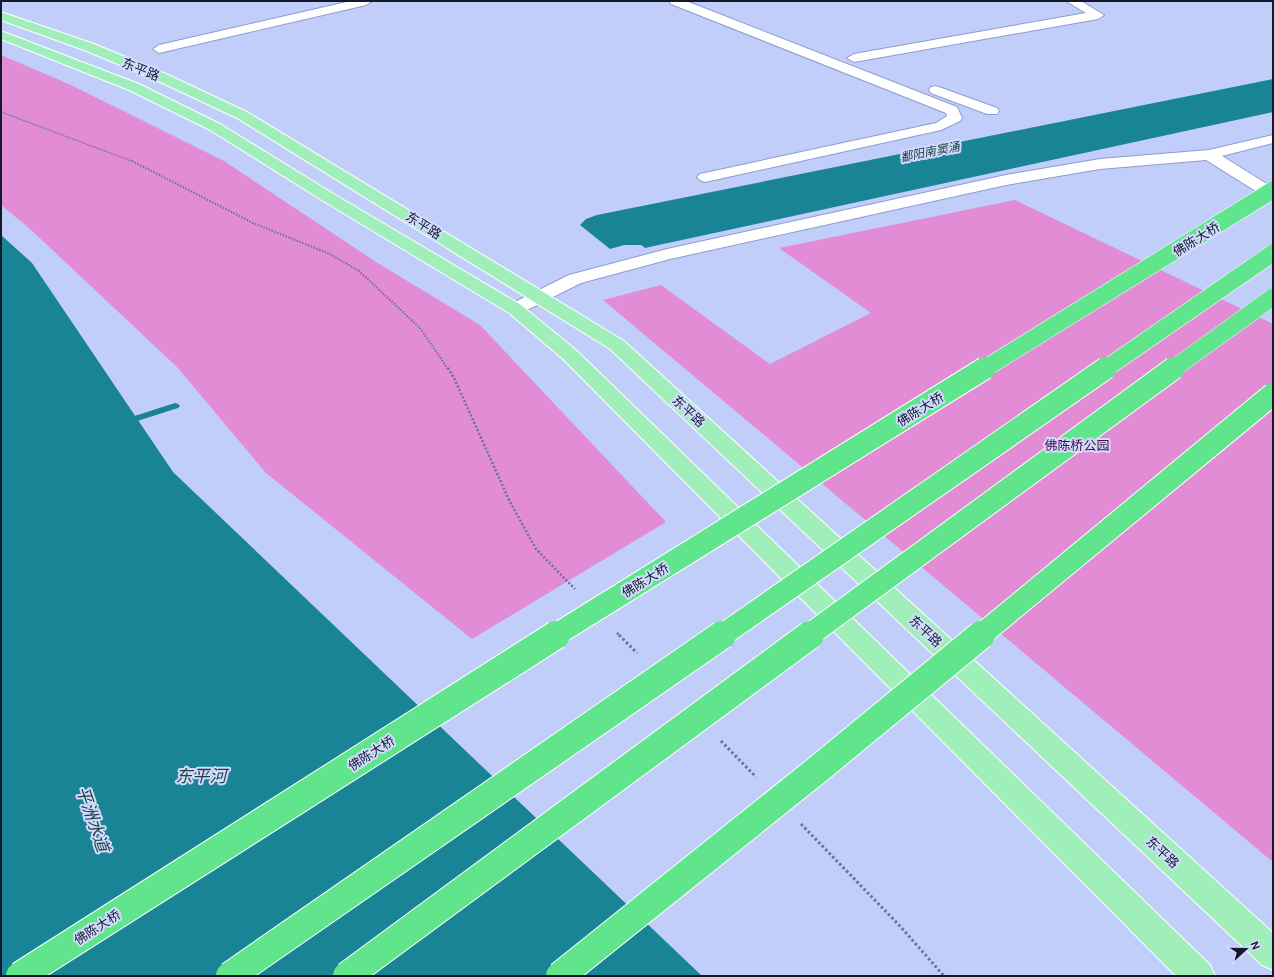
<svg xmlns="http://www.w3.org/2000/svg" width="1274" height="977" viewBox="0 0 1274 977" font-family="Cabin,'Noto Sans SC',sans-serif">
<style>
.green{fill:#e28cd6}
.water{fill:#198495}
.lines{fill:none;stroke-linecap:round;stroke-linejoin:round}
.stream{fill:#198495;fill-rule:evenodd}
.minor-casing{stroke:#8d9cd0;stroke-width:2}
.major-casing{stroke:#fff;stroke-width:2}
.path-far3{stroke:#697292;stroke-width:1.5;stroke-dasharray:1 1;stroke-linecap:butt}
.path-far2{stroke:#697292;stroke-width:2;stroke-dasharray:1.5 1.5;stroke-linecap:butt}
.path-far1{stroke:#697292;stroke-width:2.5;stroke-dasharray:2 2;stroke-linecap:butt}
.path{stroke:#697292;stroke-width:3;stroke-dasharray:2.5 2.5;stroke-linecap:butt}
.minor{fill:#fff;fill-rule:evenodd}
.major{fill:#a0efba;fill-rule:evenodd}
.highway-bridge-far2-casing{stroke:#fff;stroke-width:18;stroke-linecap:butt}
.highway-bridge-far1-casing{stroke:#fff;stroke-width:24;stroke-linecap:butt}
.highway-bridge-casing{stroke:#fff;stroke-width:30;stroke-linecap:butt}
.highway-bridge-far2{stroke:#60e48c;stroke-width:17}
.highway-bridge-far1{stroke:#60e48c;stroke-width:22}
.highway-bridge{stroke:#60e48c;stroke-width:28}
.labels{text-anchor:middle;stroke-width:4;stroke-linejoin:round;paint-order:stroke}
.far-water-label{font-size:12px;font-style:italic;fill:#224046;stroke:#d1dbfd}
.street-label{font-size:13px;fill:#13182c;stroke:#d1dbfd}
.park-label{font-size:13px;fill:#460b41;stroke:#d1dbfd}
.near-water-label{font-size:17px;font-style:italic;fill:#224046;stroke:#d1dbfd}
</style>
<rect width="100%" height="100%" fill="#c1cefa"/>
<!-- green -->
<path class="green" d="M1,55L71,85L224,161L376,262L480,325L666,522L472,639L266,473L177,367L29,228L1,205Z
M1015,200L1273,324V862L603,300L661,285L770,364L871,313L779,248Z"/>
<!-- water -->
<path class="water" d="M1273,79V112L645,248L641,245H624L610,249L580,225L586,219L597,215Z
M1,235L32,263L173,472L702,976H1Z"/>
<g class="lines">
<!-- stream -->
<path class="stream" d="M175,403L178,404L180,406L178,408L125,425L120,422L122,420Z"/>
<!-- minor casing -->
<g class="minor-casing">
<path id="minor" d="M351,1H372L366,5L159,53L153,49L159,45Z
M669,1H686L957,107L962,118L960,121L941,130L705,182L700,180L697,177L700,174L936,123L947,116L946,113L671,4Z
M1066,1H1081L1104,15L1098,19L854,62L847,58L854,54L1086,13Z
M936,86L997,108L999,111L997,114H987L931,93L929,90L931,87Z
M1273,135V143L1222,156L1273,188V200L1267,198L1206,160L1100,169L1006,185L670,259L581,283L521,313L515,315L509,313L506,309L509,305L569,275L667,249L1006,175L1100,159L1209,150Z"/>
</g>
<!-- major casing -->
<g class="major-casing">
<path id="major" d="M1,12L94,44L164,73L247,112L624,341L1273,933V970L1262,965L610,349L237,118L154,79L84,50L1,20Z
M1,31L139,84L220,124L332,193L521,305L577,351L1210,965L1215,976H1176L563,359L509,313L320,199L210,130L129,90L1,39Z"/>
</g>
<!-- path-far3 -->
<path class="path-far3" d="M1,112L134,162"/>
<!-- path-far2 -->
<path class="path-far2" d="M132,161L253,223L330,254L359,271L420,328L448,369"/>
<!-- path-far1 -->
<path class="path-far1" d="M448,368L454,378L510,502L536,549L575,589
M617,633L620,636"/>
<!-- path -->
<path class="path" d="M619,635L637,653
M721,741L756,777
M801,824L899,925L944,976"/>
<!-- minor -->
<use href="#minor" class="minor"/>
<!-- major -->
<use href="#major" class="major"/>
<!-- highway-bridge-far2 casing -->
<g class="highway-bridge-far2-casing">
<path id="highway-bridge-far2" d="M984,369L1273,190
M1105,369L1273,253
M1173,369L1273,297"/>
</g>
<!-- highway-bridge-far1 casing -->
<g class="highway-bridge-far1-casing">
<path id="highway-bridge-far1" d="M554,636L985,368
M721,636L1106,368
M808,636L1174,368
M980,636L1273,394"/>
</g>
<!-- highway-bridge casing -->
<g class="highway-bridge-casing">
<path id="highway-bridge" d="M20,976L556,635
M230,976L722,635
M347,976L810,635
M560,976L822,766L981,635"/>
</g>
<!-- highway-bridge-far2 -->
<use href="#highway-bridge-far2" class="highway-bridge-far2"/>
<!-- highway-bridge-far1 -->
<use href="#highway-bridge-far1" class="highway-bridge-far1"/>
<!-- highway-bridge -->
<use href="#highway-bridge" class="highway-bridge"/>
</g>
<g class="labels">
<!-- far-water labels -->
<g class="far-water-label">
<text transform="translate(930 152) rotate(-11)" y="4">鄱阳南窦涌</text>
</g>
<!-- street labels -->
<g class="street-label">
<text transform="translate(141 69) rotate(22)" y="5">东平路</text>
<text transform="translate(424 225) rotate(32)" y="5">东平路</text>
<text transform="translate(1196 239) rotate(-32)" y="5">佛陈大桥</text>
<text transform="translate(920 409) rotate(-32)" y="5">佛陈大桥</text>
<text transform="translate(689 411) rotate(43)" y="5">东平路</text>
<text transform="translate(645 580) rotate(-32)" y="5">佛陈大桥</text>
<text transform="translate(926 631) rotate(43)" y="5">东平路</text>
<text transform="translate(371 753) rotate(-33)" y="5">佛陈大桥</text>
<text transform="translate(1163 852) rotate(43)" y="5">东平路</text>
<text transform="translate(97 927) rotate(-33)" y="5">佛陈大桥</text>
</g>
<!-- park labels -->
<g class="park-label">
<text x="1077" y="450">佛陈桥公园</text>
</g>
<!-- near-water labels -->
<g class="near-water-label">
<text x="201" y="782">东平河</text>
<text transform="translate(93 819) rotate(71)" y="6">平洲水道</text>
</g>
</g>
<!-- border -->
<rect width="1274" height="977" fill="none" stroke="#13182c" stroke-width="4"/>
<!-- north arrow -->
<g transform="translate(1246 949) rotate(69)" stroke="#d1dbfd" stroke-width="3" paint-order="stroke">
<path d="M0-3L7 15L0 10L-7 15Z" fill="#13182c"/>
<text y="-6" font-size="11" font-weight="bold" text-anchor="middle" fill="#13182c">N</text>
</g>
</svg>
